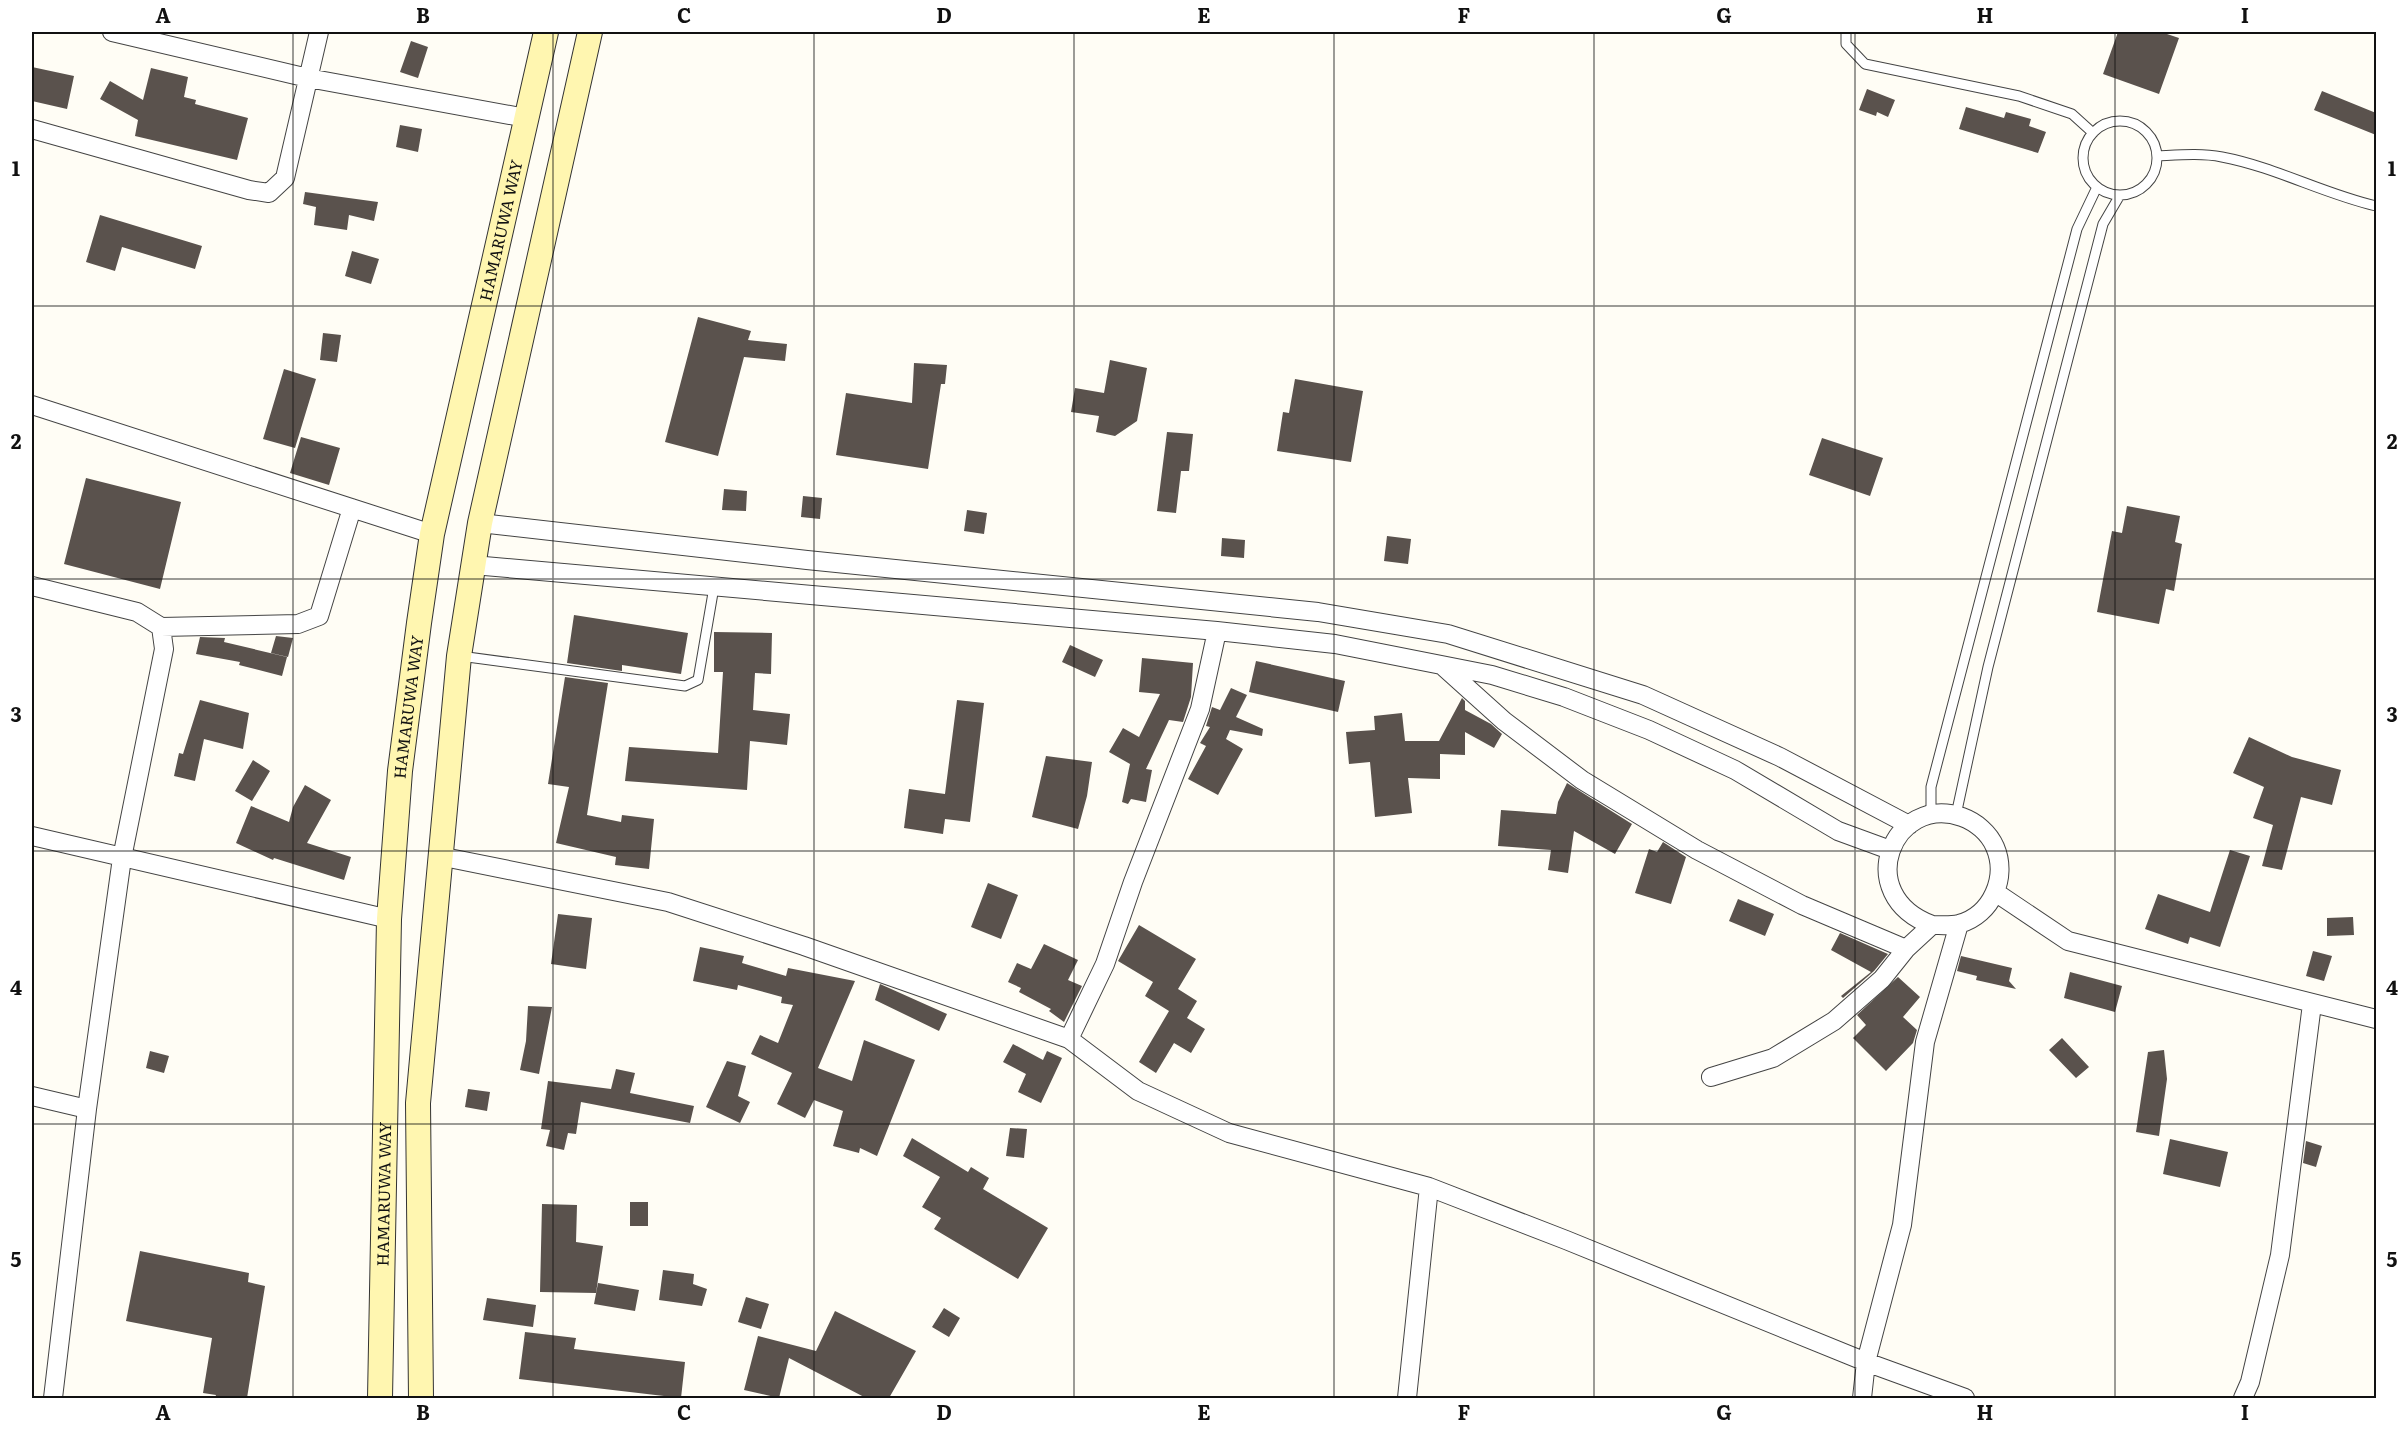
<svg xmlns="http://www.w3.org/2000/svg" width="2408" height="1430" viewBox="0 0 2408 1430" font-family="Literata,serif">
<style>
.building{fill:#5a524d}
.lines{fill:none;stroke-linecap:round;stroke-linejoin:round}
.lane-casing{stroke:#444;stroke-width:11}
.street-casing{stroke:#444;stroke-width:20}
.secondary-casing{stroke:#333;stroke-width:26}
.lane{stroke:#fff;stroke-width:9}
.street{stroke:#fff;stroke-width:18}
.secondary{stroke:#fff6b0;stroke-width:24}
.grid{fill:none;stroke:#111;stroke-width:1.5;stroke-opacity:0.55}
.labels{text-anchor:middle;stroke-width:6;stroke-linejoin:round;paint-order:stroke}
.street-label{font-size:16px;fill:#111;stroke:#fff}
.neatline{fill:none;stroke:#111;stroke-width:2}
.grid-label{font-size:20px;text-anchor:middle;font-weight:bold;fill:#111}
</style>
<rect width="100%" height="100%" fill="#fffdf5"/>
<!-- building -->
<path class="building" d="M2118,32H2161L2179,38L2159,94L2103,74Z
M411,41L428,47L418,78L400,72Z
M32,67L74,76L67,109L32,101Z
M151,68L188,77L184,97L196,100L195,104L248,118L237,160L135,136L138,120L100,99L110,81L143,100Z
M1867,89L1895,100L1888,117L1877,112L1876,116L1859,110Z
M2322,91L2376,113V135L2314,110Z
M1966,107L2004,118L2006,112L2031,119L2029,126L2046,132L2038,153L1959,129Z
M400,125L422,129L418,152L396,147Z
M305,192L378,202L374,221L349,215L347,230L314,225L316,207L303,204Z
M100,215L202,246L195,269L122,247L115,271L86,262Z
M352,251L379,259L371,284L345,276Z
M698,317L751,331L748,340L787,344L785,361L744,357L718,456L665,442Z
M323,333L341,335L337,362L320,360Z
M1110,360L1147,368L1137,421L1115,436L1096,432L1099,416L1071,412L1075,388L1104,393Z
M914,363L947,365L945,384H941L928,469L836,455L846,393L912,403Z
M284,369L316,379L295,448L263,439Z
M1295,379L1363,391L1351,462L1277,451L1283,412L1289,413Z
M1167,432L1193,434L1189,471H1181L1176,513L1157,511Z
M301,437L340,448L329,485L290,473Z
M1822,438L1883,458L1870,496L1809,475Z
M86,478L181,502L160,589L64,564Z
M724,489L747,491L746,511L722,510Z
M803,496L822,498L820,519L801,517Z
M2127,506L2180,516L2175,542L2182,544L2174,591L2166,589L2159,624L2097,612L2112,531L2122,533Z
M967,510L987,513L984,534L964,531Z
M1387,536L1411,539L1408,564L1384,561Z
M1222,538L1245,540L1244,558L1221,556Z
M574,615L688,633L681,674L622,665V671L567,663Z
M714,632L772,633L771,674L755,673L753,710L790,714L787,745L750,741L747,790L625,781L629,747L718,753L723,672H714Z
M276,636L293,638L288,657L271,653Z
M200,637L225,638L224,642L287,657L282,676L239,665L240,662L196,654Z
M1070,645L1103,660L1095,677L1062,662Z
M1142,658L1193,663L1191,697L1183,722L1169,720L1146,769L1152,770L1146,802L1131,799L1128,804L1122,802L1130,764L1109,752L1123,728L1139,737L1160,694L1139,692Z
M1256,661L1345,681L1338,712L1249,692Z
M565,677L608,683L587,815L621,822L622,815L654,819L649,869L615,865L616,857L556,843L569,787L548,784Z
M1231,688L1247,695L1236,717L1263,729L1262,736L1230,730L1226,739L1243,749L1218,795L1188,779L1206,746L1200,743L1210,727L1206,726L1212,707L1220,710Z
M1462,698L1465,701V710L1491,724L1502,734L1494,748L1465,732V755L1440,754V779L1408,778L1412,813L1375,817L1370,762L1349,764L1346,732L1375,730L1374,716L1402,713L1405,741H1439Z
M200,700L249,713L243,749L204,739L195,781L174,776L179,753L183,754Z
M957,700L984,703L970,822L945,819L943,834L904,828L909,789L945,794Z
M2249,737L2292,757L2341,770L2332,805L2301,797L2282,870L2262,866L2273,825L2253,818L2264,787L2233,773Z
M1046,756L1092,762L1087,796L1078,829L1032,817Z
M253,760L270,771L252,801L235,791Z
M1567,783L1632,824L1615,854L1574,831L1568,873L1548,870L1551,850L1498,846L1501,810L1556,814L1558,802Z
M305,785L331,800L307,843L351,857L344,880L274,858L273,860L236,843L251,806L289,822L293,807Z
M1663,842L1686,857L1671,904L1635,893L1649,849L1657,852Z
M2230,850L2250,856L2220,947L2190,937L2188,944L2145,929L2158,894L2210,912Z
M988,883L1018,895L1001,939L971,927Z
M1738,899L1774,914L1765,936L1729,921Z
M558,914L592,918L586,969L551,964Z
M2353,917L2354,935L2327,936V918Z
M1139,925L1196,959L1178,989L1197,1001L1187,1018L1205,1029L1191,1053L1174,1043L1156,1073L1139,1062L1169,1011L1145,996L1153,982L1118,961Z
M1840,933L1888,954L1874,971L1843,998L1841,996L1871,972L1831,950Z
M1044,944L1078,960L1068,980L1082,986L1064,1022L1049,1011L1051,1009L1019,992L1021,988L1008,982L1017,963L1031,969Z
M700,947L744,956L742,963L786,976L788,968L855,981L818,1068L852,1081L864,1040L915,1060L877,1156L860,1148L859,1153L833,1146L843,1111L814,1100L805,1118L777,1104L792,1073L751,1054L760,1035L778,1043L793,1005L781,1003L782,997L738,985L737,990L693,981Z
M2313,951L2332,956L2324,981L2306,976Z
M1961,956L2012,968L2009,981L2016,989L1976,980L1977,976L1957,971Z
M2070,972L2122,986L2115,1012L2064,998Z
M1898,977L1920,997L1903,1017L1917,1030L1913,1043L1886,1071L1853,1038L1866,1025L1857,1015Z
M880,984L947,1014L939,1031L875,1000Z
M528,1006L552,1007L539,1074L520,1070L526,1041Z
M2062,1038L2089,1067L2076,1078L2049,1050Z
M1013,1044L1043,1060L1047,1051L1062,1058L1041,1103L1018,1092L1026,1074L1003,1062Z
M2164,1050L2167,1079L2159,1136L2136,1132L2148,1052Z
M150,1051L169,1056L164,1073L146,1068Z
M727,1061L746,1066L738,1096L750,1102L740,1123L706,1107Z
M616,1069L635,1073L630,1093L694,1106L690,1123L581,1102L576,1134L568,1133L564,1150L546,1146L550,1130L541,1129L548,1081L611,1089Z
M468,1089L490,1092L487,1111L465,1107Z
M1010,1128L1027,1129L1024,1158L1006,1156Z
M912,1138L968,1172L971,1167L989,1178L983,1189L1048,1228L1018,1279L934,1229L941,1218L922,1207L940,1177L903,1156Z
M2170,1139L2228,1152L2220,1187L2163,1174Z
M2306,1141L2322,1146L2316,1167L2303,1163Z
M630,1202H648V1226H630Z
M542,1204L577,1205L576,1242L603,1246L596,1293L540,1292Z
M140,1251L249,1273L248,1282L265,1286L247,1398H215L216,1395L203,1393L212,1338L126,1321Z
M663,1270L694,1274L693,1284L707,1289L702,1306L659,1300Z
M598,1283L639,1290L635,1311L594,1304Z
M746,1297L769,1304L761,1329L738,1322Z
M487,1298L536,1305L533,1327L483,1320Z
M944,1308L960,1318L949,1337L932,1327Z
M835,1311L916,1351L889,1398H866L789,1358L779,1398L744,1390L758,1336L816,1351Z
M525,1332L576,1338L574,1349L685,1362L681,1398L519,1379Z"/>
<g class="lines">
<!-- lane casing -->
<g class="lane-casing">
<path id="lane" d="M1846,32V44L1865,64L2019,96L2072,114L2093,133
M2083 158a37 37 0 1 1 74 0a37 37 0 1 1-74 0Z
M2157,156C2179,155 2201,153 2222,157C2275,167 2324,194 2376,206
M460,656L685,686L698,680L714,587
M1931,815V787L2077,229L2097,187
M1956,815L1988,667L2103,224L2120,195"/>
</g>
<!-- street casing -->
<g class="street-casing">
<path id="street" d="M112,32L308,78L526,118
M32,129L249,190L269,193L285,178L319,32
M32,405L432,534
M480,523L807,560L1318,612L1448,634L1643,695L1780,757L1909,825
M473,565L1217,631L1335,644L1492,675L1564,697L1649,730L1735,770L1838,831L1890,850
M32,586L137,612L161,627L298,624L319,616L352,508
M1444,667L1504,721L1582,780L1697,850L1802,905L1906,949
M32,836L389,919
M439,856L668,902L804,946L1069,1039L1138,1091L1229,1133L1429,1187L1566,1240L1866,1362L1965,1398
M1995,892L2068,941L2376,1019
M1069,1039L1105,964L1133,882L1200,709L1217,631
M1711,1077L1773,1058L1834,1021L1882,979L1906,949L1932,925C1941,925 1950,926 1959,924C1992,915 2008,877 1995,847C1989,833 1976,822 1962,817C1893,793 1851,895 1932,925
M32,1096L87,1109
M53,1398L87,1109L122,858L164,649L161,627
M1407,1398L1429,1187
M1862,1398L1866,1362L1902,1225L1925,1042L1959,924
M2243,1398L2250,1382L2280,1255L2312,1004"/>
</g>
<!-- secondary casing -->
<g class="secondary-casing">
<g id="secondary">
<path id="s1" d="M380,1398L389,919L400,771L419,623L432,534L546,32"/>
<path d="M421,1398L418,1103L459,656L480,523L590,32"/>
</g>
</g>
<!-- lane -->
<use href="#lane" class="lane"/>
<!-- street -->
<use href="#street" class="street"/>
<!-- secondary -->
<use href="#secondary" class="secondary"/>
</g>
<!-- grid -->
<path class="grid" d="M293,32V1398M553,32V1398M814,32V1398M1074,32V1398M1334,32V1398M1594,32V1398M1855,32V1398M2115,32V1398M32,306H2376M32,579H2376M32,851H2376M32,1124H2376"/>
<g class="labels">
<!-- street labels -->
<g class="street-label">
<text dy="6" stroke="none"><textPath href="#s1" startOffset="1178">HAMARUWA WAY</textPath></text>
<text dy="6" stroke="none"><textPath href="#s1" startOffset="692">HAMARUWA WAY</textPath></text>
<text dy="6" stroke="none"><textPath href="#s1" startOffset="204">HAMARUWA WAY</textPath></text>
</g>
</g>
<!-- border -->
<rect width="2408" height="1430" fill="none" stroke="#ffffff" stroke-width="66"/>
<rect x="33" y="33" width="2342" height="1364" class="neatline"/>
<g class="grid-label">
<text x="163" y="23">A</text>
<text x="423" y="23">B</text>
<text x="684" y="23">C</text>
<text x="944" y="23">D</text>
<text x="1204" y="23">E</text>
<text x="1464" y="23">F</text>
<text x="1724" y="23">G</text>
<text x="1985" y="23">H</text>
<text x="2245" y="23">I</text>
<text x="16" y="176">1</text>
<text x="2392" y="176">1</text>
<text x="16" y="449">2</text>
<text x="2392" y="449">2</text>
<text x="16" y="722">3</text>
<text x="2392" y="722">3</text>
<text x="16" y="995">4</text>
<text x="2392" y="995">4</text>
<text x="16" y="1267">5</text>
<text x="2392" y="1267">5</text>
<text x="163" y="1420">A</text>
<text x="423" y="1420">B</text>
<text x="684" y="1420">C</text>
<text x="944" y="1420">D</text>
<text x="1204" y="1420">E</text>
<text x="1464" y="1420">F</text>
<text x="1724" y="1420">G</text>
<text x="1985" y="1420">H</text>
<text x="2245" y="1420">I</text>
</g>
</svg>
